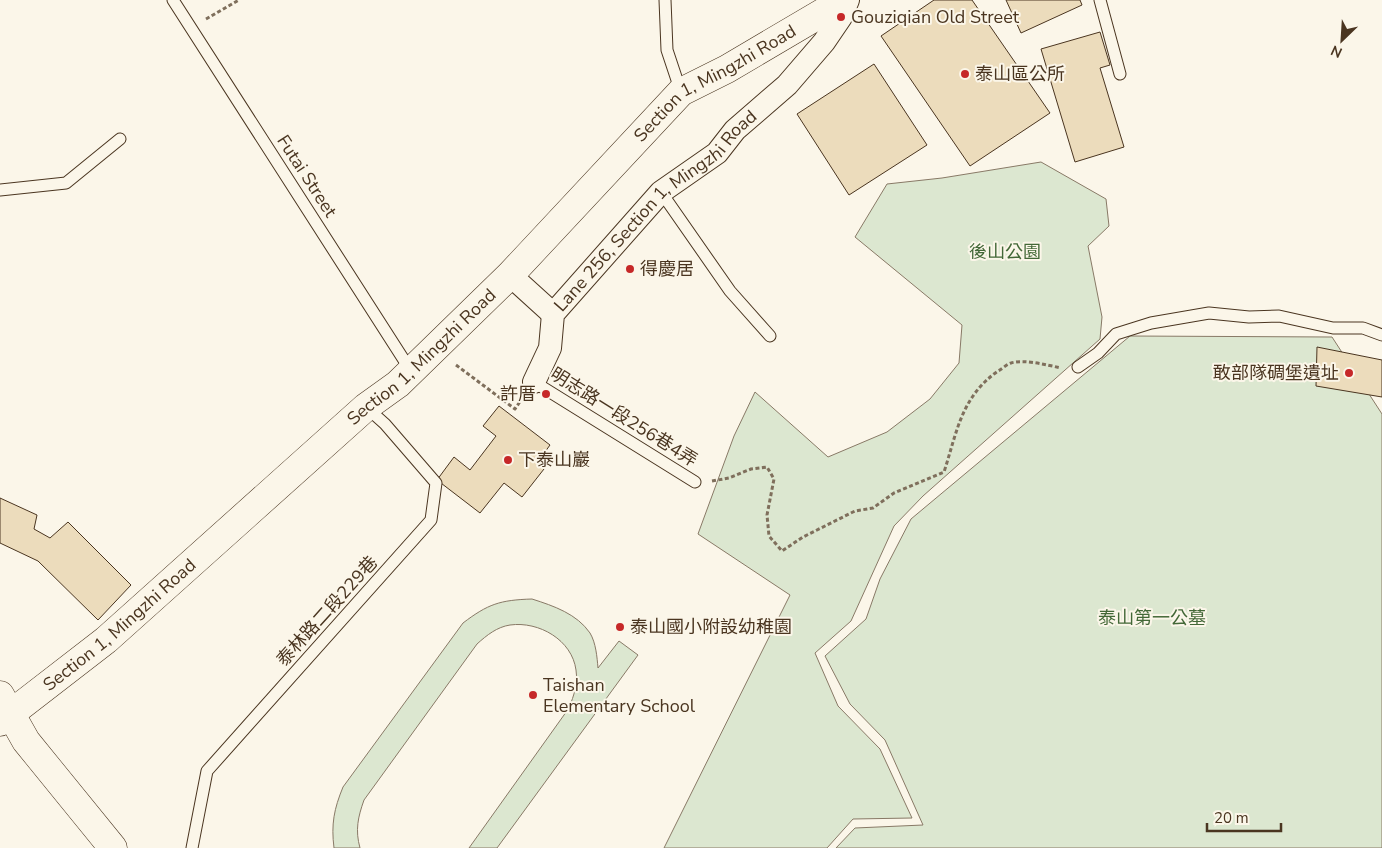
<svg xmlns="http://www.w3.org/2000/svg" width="1382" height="848" viewBox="0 0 1382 848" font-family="'Nunito Sans','Noto Sans TC',sans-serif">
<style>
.green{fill:#dce7d0;stroke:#887966}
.building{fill:#ecdcbc;stroke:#4a3520}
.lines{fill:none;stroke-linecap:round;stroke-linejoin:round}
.lane-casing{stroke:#4a3520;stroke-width:13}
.street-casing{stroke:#4a3520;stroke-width:24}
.secondary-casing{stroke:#4a3520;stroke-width:29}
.path{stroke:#7f6f5c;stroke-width:3;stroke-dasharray:4 2.5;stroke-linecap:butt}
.lane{stroke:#fbf6e9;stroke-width:11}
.street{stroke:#fbf6e9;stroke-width:22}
.secondary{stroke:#fbf6e9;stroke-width:28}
.poi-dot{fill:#c62828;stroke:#fbf6e9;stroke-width:2}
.labels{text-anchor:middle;stroke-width:4;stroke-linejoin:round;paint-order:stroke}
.poi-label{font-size:18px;fill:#4a3520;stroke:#fbf6e9;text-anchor:start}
.street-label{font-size:18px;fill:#4a3520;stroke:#fbf6e9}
.park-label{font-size:18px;fill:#436837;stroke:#fbf6e9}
</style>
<rect width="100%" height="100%" fill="#fbf6e9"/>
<!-- green -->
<path class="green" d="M1041,162L1106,199L1109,226L1088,246L1102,317L1100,339L923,496L894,526L851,621L815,653L838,706L880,749L912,818L853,819L827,848H664L790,595L698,534L734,436L755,392L828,457L887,432L930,399L959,363L962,325L855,237L887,184L942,178Z
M1130,336L1332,337L1382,414V848H836L855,828L923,825L885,740L850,704L825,656L866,619L880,579L911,519Z
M532,599C554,606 577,614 590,633C596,643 597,657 598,668L619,641L638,655L497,848H469L569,708C574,695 578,684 576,670C572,640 539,621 510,625C497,627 487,635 477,644L364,800C358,817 355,830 360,848H334C331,824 334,809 343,787L463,623C488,604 500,600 532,599Z"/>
<!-- building -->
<path class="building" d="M934,0H972L1050,113L970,166L881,36Z
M1006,0H1080L1082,5L1021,33Z
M1100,32L1110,65L1100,68L1124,147L1075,162L1041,49Z
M874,64L927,145L849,195L797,114Z
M1317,347L1382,360V397L1316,386Z
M499,406L550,445L537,463L544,469L522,497L504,483L480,513L437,480L454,457L470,470L496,436L483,426Z
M0,498L37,515L34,529L50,538L68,522L131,585L98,620L38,561L0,543Z"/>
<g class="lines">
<!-- lane casing -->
<g class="lane-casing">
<path id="lane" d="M173,0L411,371
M665,0L667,50L681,92
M1100,0L1120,74
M0,190L66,183L120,139
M661,192L730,291L770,336
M1078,367L1098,353L1116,334L1151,323L1209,313L1249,317L1279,316L1333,328H1363L1382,335
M534,382L695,482
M192,848L207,771L431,520L436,483L385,424L366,407"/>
</g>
<!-- street casing -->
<g class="street-casing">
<g id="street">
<path d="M510,275L553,314"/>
<path id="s1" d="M534,382L550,348L553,314L661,192L717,153L735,130L787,85L824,42L841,17L848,0"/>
</g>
</g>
<!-- secondary casing -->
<g class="secondary-casing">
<g id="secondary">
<path d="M0,695L26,741L113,848"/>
<path id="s2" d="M0,722L106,640L366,407L398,384L510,275L681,92L727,69L844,0"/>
</g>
</g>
<!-- path -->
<path class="path" d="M206,19L239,0
M456,365L515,409L521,400
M712,481L729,478L751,469L767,467L774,479L767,515L769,536L782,551L803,537L855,511L873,508L894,493L944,472C957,432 961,397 998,371C1002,369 1007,364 1011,363C1025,359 1047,365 1061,368"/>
<!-- lane -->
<use href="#lane" class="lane"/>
<!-- street -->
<use href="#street" class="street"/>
<!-- secondary -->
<use href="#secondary" class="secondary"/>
</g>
<!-- markers -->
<g class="poi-dot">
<circle cx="841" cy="17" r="5"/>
<circle cx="965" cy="74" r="5"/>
<circle cx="630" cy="269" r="5"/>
<circle cx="1349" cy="373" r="5"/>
<circle cx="546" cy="394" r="5"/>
<circle cx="508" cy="460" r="5"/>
<circle cx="620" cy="627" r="5"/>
<circle cx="533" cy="695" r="5"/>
</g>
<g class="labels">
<!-- poi labels -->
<g class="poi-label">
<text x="851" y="23">Gouziqian Old Street</text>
<text x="975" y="80">泰山區公所</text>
<text x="640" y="275">得慶居</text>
<text x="1339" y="379" text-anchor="end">敢部隊碉堡遺址</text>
<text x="536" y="400" text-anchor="end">許厝</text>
<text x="518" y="466">下泰山巖</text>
<text x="630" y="633">泰山國小附設幼稚園</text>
<text x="543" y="691">Taishan<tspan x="543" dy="21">Elementary School</tspan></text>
</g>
<!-- street labels -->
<g class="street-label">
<text dy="6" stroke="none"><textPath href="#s2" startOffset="962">Section 1, Mingzhi Road</textPath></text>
<text transform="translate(307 176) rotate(57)" y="6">Futai Street</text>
<text dy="6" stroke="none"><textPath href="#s1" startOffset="218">Lane 256, Section 1, Mingzhi Road</textPath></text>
<text dy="6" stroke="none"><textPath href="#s2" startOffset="558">Section 1, Mingzhi Road</textPath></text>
<text transform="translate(624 417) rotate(32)" y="6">明志路一段256巷4弄</text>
<text transform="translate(327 611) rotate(-48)" y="6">泰林路二段229巷</text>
<text dy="6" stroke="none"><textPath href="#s2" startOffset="154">Section 1, Mingzhi Road</textPath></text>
</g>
<!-- park labels -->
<g class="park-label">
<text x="1005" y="258">後山公園</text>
<text x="1152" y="624">泰山第一公墓</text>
</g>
</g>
<!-- north arrow -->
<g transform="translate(1342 40) rotate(205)" stroke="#fbf6e9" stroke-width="4" paint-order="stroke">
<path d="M0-4L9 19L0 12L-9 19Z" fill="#4a3520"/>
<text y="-8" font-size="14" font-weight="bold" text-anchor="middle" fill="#4a3520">N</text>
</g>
<!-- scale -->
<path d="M1207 823v8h74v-8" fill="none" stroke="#4a3520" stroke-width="2.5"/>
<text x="1214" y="823" font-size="15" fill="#4a3520" stroke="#fbf6e9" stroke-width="4" paint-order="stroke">20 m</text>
</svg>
